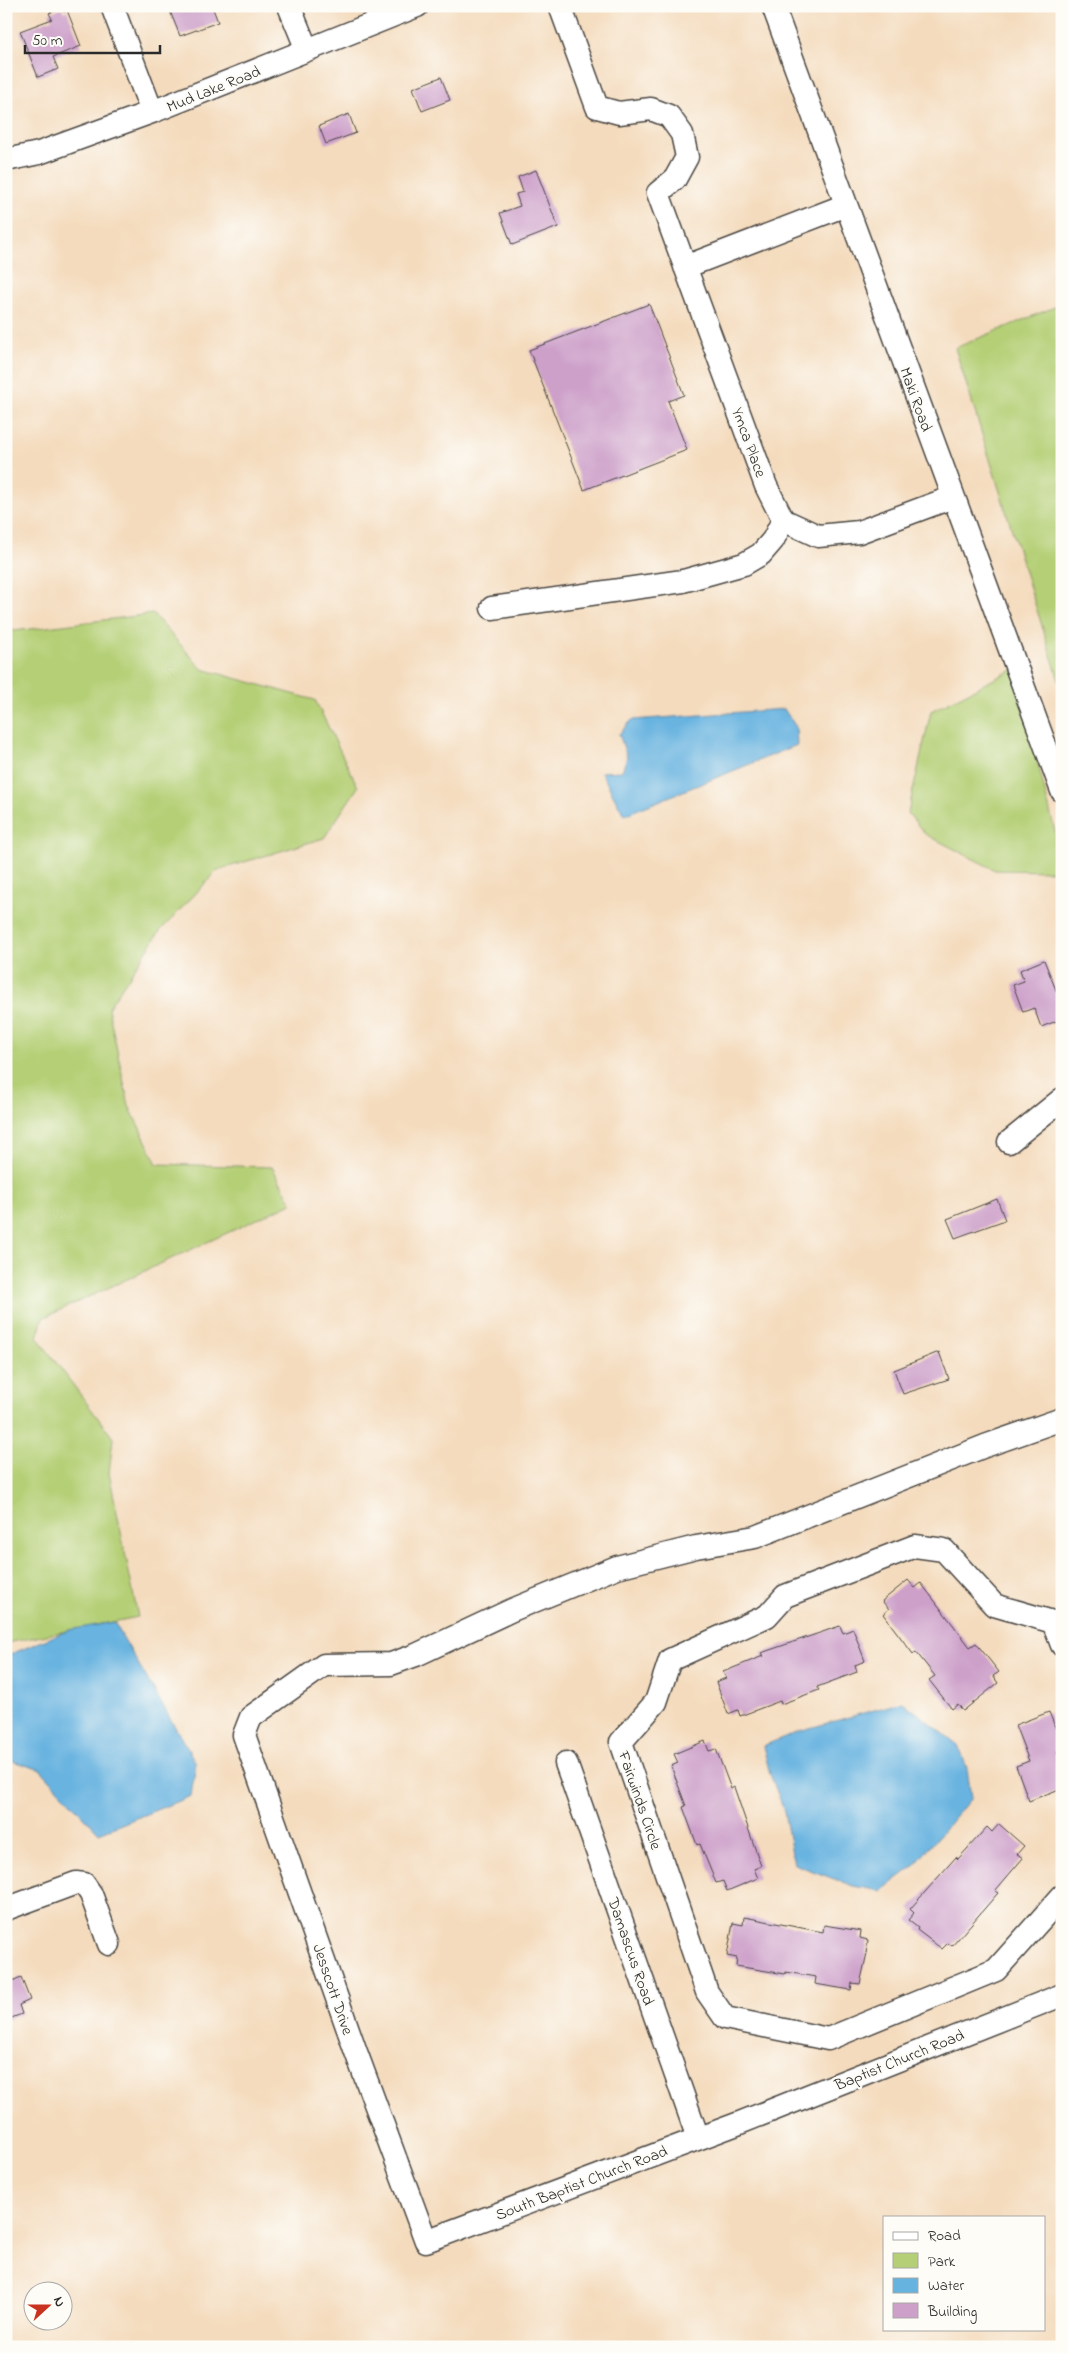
<svg xmlns="http://www.w3.org/2000/svg" width="1068" height="2353" viewBox="0 0 1068 2353" font-family="'Indie Flower',sans-serif">
<style>
.green{fill:#b4cf75;stroke:#707d50}
.water{fill:#67b3e0;stroke:#496f86}
.building{fill:#cda0ca}
.lines{fill:none;stroke-linecap:round;stroke-linejoin:round}
.minor-casing{stroke:#494541;stroke-width:25}
.minor{stroke:#fff;stroke-width:22}
.labels{text-anchor:middle;stroke-width:4.5;stroke-linejoin:round;paint-order:stroke}
.street-label{font-size:16px;fill:#2b2b2b;stroke:#fdfcf7}
</style>
<rect width="100%" height="100%" fill="#fdfcf7"/>
<filter id="ink" filterUnits="userSpaceOnUse"><feTurbulence type="fractalNoise" baseFrequency=".02" numOctaves="2"/><feDisplacementMap in="SourceGraphic" scale="10" xChannelSelector="R" yChannelSelector="G"/><feConvolveMatrix kernelMatrix="1 2 1 2 8 2 1 2 1" color-interpolation-filters="sRGB"/></filter>
<filter id="wash" filterUnits="userSpaceOnUse"><feTurbulence type="fractalNoise" baseFrequency=".0096" numOctaves="4" result="noise"/><feDisplacementMap in="SourceGraphic" scale="20" xChannelSelector="R" yChannelSelector="G"/><feGaussianBlur stdDeviation="1.12" result="paint"/><feColorMatrix in="noise" values="0 0 0 0 0 0 0 0 0 0 0 0 0 0 0 0 0 1.4 0 .05"/><feComposite in="paint" operator="in"/></filter>
<g filter="url(#wash)">
<rect width="100%" height="100%" fill="#f4dbbd"/>
<!-- green -->
<path class="green" d="M1062,304V690L955,348Z
M153,614L202,669L315,700L358,787L324,838L218,870L160,931L108,1008L129,1106L157,1164L272,1167L292,1203L43,1318L37,1337L113,1438L109,1473L138,1617L6,1643V626L14,631Z
M1014,669L1062,859V868L1051,871L995,870L925,834L908,813L931,711Z"/>
<!-- water -->
<path class="water" d="M784,709L796,727L797,745L624,815L601,772L622,771L627,757L619,734L632,720Z
M114,1622L196,1763L191,1796L99,1833L41,1770L6,1759V1656L69,1630Z
M903,1702L958,1745L967,1768L971,1798L914,1866L881,1891L853,1886L794,1864L783,1807L770,1774L763,1746L799,1731Z"/>
<g id="blocks">
<!-- building -->
<path class="building" d="M168,6H212L218,22L180,36Z
M62,8L64,12L67,10L81,46L53,57L58,69L38,77L20,31L52,19L49,13Z
M441,77L450,100L422,111L413,88Z
M349,114L356,133L326,144L319,126Z
M536,170L558,227L512,245L500,213L520,206L516,194L523,192L518,177Z
M649,304L684,395L668,401L687,450L584,490L529,350Z
M1044,960L1062,1005V1019L1041,1027L1034,1008L1023,1012L1013,985L1024,981L1020,970Z
M997,1199L1005,1220L955,1238L947,1219Z
M939,1352L949,1379L903,1394L894,1370Z
M908,1580L915,1588L921,1583L970,1647L976,1643L999,1672L993,1676L998,1683L963,1711L958,1704L952,1709L929,1680L935,1676L916,1652L913,1654L883,1614L889,1609L882,1601Z
M840,1626L843,1633L853,1629L865,1661L855,1665L857,1672L817,1687L819,1690L781,1704L780,1701L740,1716L738,1710L728,1714L716,1682L726,1678L723,1672L763,1656L761,1653Z
M1049,1712L1062,1744V1749L1057,1751L1062,1762V1788L1029,1801L1016,1766L1029,1761L1015,1725Z
M705,1741L709,1751L716,1749L731,1789L734,1787L761,1866L754,1869L758,1878L727,1891L723,1881L716,1883L700,1844L697,1845L683,1807L686,1806L671,1766L678,1763L674,1754Z
M999,1824L1024,1846L1017,1854L1023,1858L995,1891L998,1893L952,1946L948,1943L942,1949L917,1930L918,1928L908,1920L914,1913L910,1909L956,1857L958,1859L987,1827L992,1832Z
M744,1917L823,1932L824,1925L861,1931L860,1938L868,1940L866,1953H867L860,1984L852,1983L851,1990L815,1984L816,1977L786,1972L785,1974L736,1966L737,1958L727,1956L733,1923L743,1925Z
M6,1975L10,1982L21,1977L30,2000L19,2005L22,2014L6,2020Z"/>
</g>
</g>
<g filter="url(#ink)">
<use href="#blocks" fill-opacity="0" stroke="#494541" stroke-width="1"/>
<g class="lines">
<!-- minor casing -->
<g class="minor-casing">
<path id="minor" d="M112,6L152,112
M289,6L307,50
M560,6L597,107L619,113L651,109L669,116L682,134L687,157L675,179L658,193L766,486L783,520L818,536L859,532L953,497
M773,6L1062,791
M6,160L39,153L152,112L417,6
M685,267L846,205
M492,608L683,581L744,564L761,554L773,540L783,520
M1009,1142L1062,1099
M1062,1419L985,1446L755,1537L696,1547L617,1567L512,1610L416,1655L391,1664L324,1665L251,1717L244,1735L356,2052L426,2241L737,2124L1062,1995
M1062,1645L1053,1622L994,1605L944,1550L915,1546L785,1596L767,1616L670,1660L656,1702L621,1742L707,1992L725,2018L828,2039L996,1970L1062,1896
M566,1763L698,2138
M6,1909L76,1883L84,1884L91,1894L109,1944"/>
</g>
<!-- minor -->
<use href="#minor" class="minor"/>
</g>
</g>
<g class="labels">
<!-- street labels -->
<g class="street-label">
<text transform="translate(213 88) rotate(-22)" y="6">Mud Lake Road</text>
<text transform="translate(917 399) rotate(70)" y="6">Maki Road</text>
<text transform="translate(750 442) rotate(70)" y="6">Ymca Place</text>
<text transform="translate(641 1800) rotate(71)" y="6">Fairwinds Circle</text>
<text transform="translate(632 1951) rotate(71)" y="6">Damascus Road</text>
<text transform="translate(334 1989) rotate(71)" y="6">Jesscott Drive</text>
<text transform="translate(899 2059) rotate(-22)" y="6">Baptist Church Road</text>
<text transform="translate(581 2182) rotate(-21)" y="6">South Baptist Church Road</text>
</g>
</g>
<!-- margin -->
<rect width="1068" height="2353" fill="none" stroke="#fdfcf7" stroke-width="25"/>
<!-- legend -->
<rect x="883" y="2216" width="162" height="115" fill="#fdfcf7" stroke="#a9a8a5"/>
<rect x="893" y="2232" width="25" height="8" fill="#ffffff" stroke="#a9a8a5"/>
<text x="928" y="2240" font-size="15" fill="#2b2b2b">Road</text>
<rect x="893" y="2253" width="25" height="15" fill="#b4cf75" stroke="#a9a8a5"/>
<text x="928" y="2266" font-size="15" fill="#2b2b2b">Park</text>
<rect x="893" y="2278" width="25" height="15" fill="#67b3e0" stroke="#a9a8a5"/>
<text x="928" y="2290" font-size="15" fill="#2b2b2b">Water</text>
<rect x="893" y="2303" width="25" height="15" fill="#cda0ca" stroke="#a9a8a5"/>
<text x="928" y="2316" font-size="15" fill="#2b2b2b">Building</text>
<!-- north arrow -->
<g transform="translate(48 2306) rotate(69)"><circle r="24" fill="#fdfcf7" stroke="#a9a8a5"/>
<path d="M0-4L9 19L0 12L-9 19Z" fill="#c8321e"/>
<text y="-8" font-size="14" font-weight="bold" text-anchor="middle" fill="#2b2b2b">N</text>
</g>
<!-- scale -->
<path d="M25 45v8h135v-8" fill="none" stroke="#2b2b2b" stroke-width="2.5"/>
<text x="32" y="45" font-size="15" fill="#2b2b2b" stroke="#fdfcf7" stroke-width="4" paint-order="stroke">50 m</text>
</svg>
